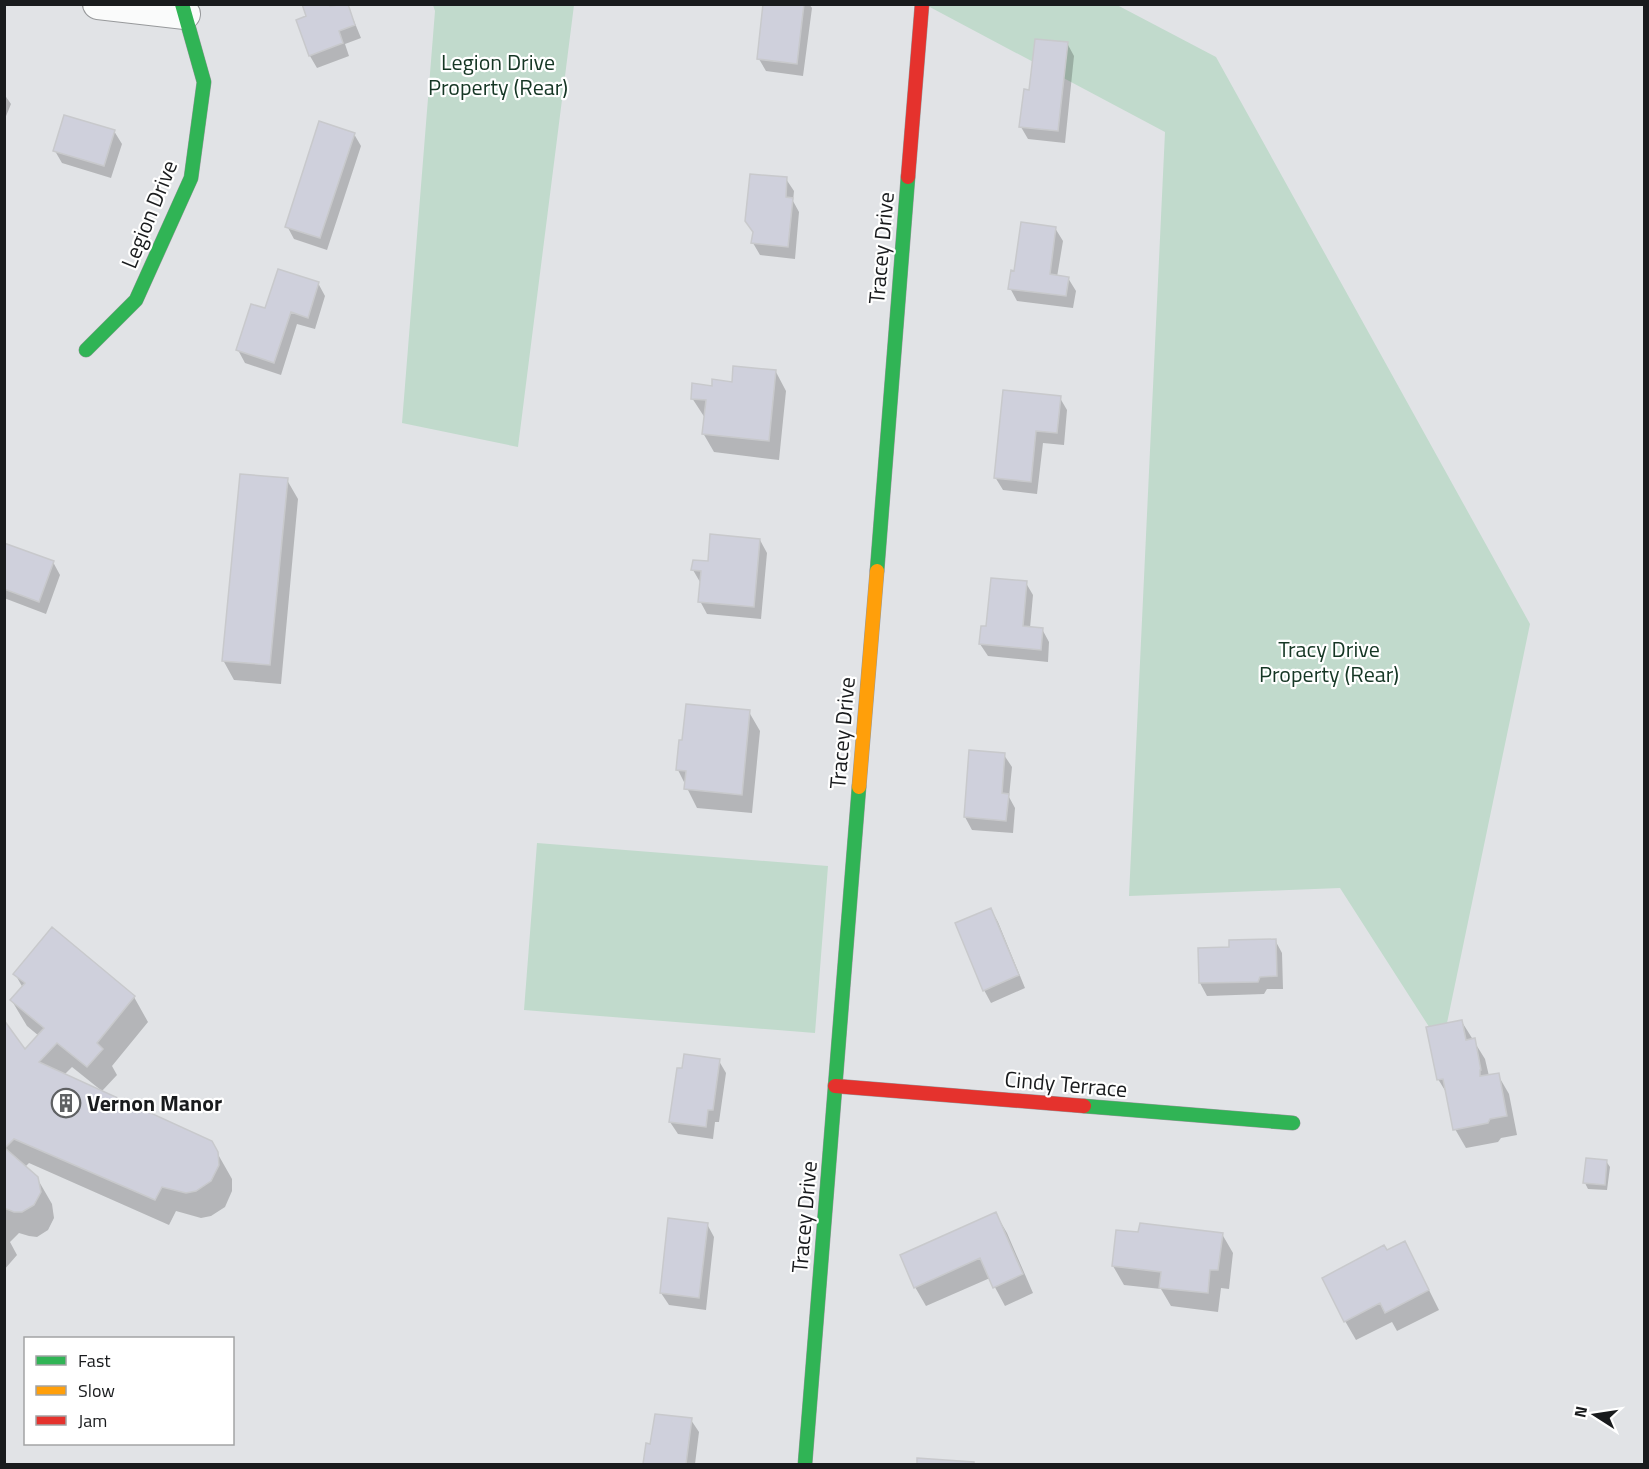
<svg xmlns="http://www.w3.org/2000/svg" width="1649" height="1469" viewBox="0 0 1649 1469" font-family="'Titillium Web',sans-serif">
<style>
.park{fill:#c1dacc}
.shadow{fill:#0003}
.building{fill:#cfd0dc;stroke:#c8c9cc;stroke-width:1.5}
.lines{fill:none;stroke-linecap:round;stroke-linejoin:round}
.street-casing{stroke:#97999b;stroke-width:32}
.fast-casing{stroke:#97999b;stroke-width:15}
.slow-casing{stroke:#97999b;stroke-width:15}
.jam-casing{stroke:#97999b;stroke-width:15}
.street{stroke:#fafbfb;stroke-width:30}
.fast{stroke:#30b455;stroke-width:14}
.slow{stroke:#ff9f0a;stroke-width:14}
.jam{stroke:#e5322d;stroke-width:14}
.labels{text-anchor:middle;stroke-width:4.5;stroke-linejoin:round;paint-order:stroke}
.park-label{font-size:22px;fill:#153624;stroke:#fff}
.street-label{font-size:22px;fill:#191b1d;stroke:#fff}
.poi-label{font-size:22px;font-weight:bold;fill:#191b1d;stroke:#fff;text-anchor:start}
</style>
<rect width="100%" height="100%" fill="#e1e3e6"/>
<!-- park -->
<path class="park" d="M433,5H574L518,447L402,423L435,11Z
M926,5H1117L1216,57L1530,624L1442,1047L1340,888L1129,896L1165,132Z
M537,843L828,866L815,1033L524,1010Z"/>
<!-- shadow -->
<path class="shadow" d="M303,4H347L361,38L345,44L349,56L317,68L310,56L298,21L308,17Z
M765,4H809L812,8L803,76L766,71L759,59Z
M1067,43L1074,56L1065,143L1028,139L1021,127L1030,91Z
M4,94L11,104L4,121Z
M114,131L122,144L111,178L62,163L55,151Z
M354,134L361,146L327,250L294,239L287,226Z
M786,179L794,191L793,201L799,212L795,259L760,255L753,243L754,233Z
M1055,228L1063,241L1057,277L1068,278L1076,291L1073,308L1017,301L1010,288L1016,272Z
M318,283L325,296L315,329L297,324L281,375L245,363L238,350L266,310Z
M776,372L786,391L779,460L714,452L703,433L705,418L692,398L713,387Z
M1060,398L1067,410L1064,445L1043,443L1037,494L1003,490L995,477Z
M287,480L298,499L281,684L234,680L223,660Z
M760,540L767,553L761,619L707,614L700,601V582L693,570Z
M4,544L53,562L60,575L46,614L4,598Z
M1026,583L1033,595L1030,628L1042,629L1049,642L1048,662L988,656L980,644L988,628Z
M749,712L760,731L752,813L697,808L678,770Z
M1004,755L1012,767L1009,797L1015,808L1013,833L972,830L965,817Z
M991,909L998,922L1025,988L991,1003L984,990Z
M1275,940L1282,953L1283,989H1267L1264,994L1207,996L1200,983V949H1230Z
M15,974L134,997L148,1022L112,1066L117,1075L102,1091L72,1067L64,1075L211,1142L232,1179V1191L225,1207L211,1216L201,1218L176,1211L169,1225L29,1163L25,1167L37,1178L52,1204L54,1218L48,1230L37,1237L29,1236L19,1233L10,1242L17,1255L4,1270V1023L25,1052L39,1036L27,1026L12,1001L23,988Z
M1462,1022L1485,1059L1489,1076L1498,1075L1509,1094L1517,1135L1501,1138L1498,1142L1466,1148L1455,1129L1449,1097L1438,1079Z
M719,1061L726,1073L719,1122H715L713,1139L678,1134L670,1122Z
M1606,1161L1610,1167L1607,1190L1588,1189L1585,1183Z
M996,1214L1007,1233L1033,1293L1005,1306L990,1278L926,1306L915,1287Z
M707,1224L714,1237L706,1310L669,1305L661,1293Z
M1140,1234H1222L1233,1253L1229,1289L1221,1288L1218,1312L1171,1306L1161,1289L1124,1285L1113,1266Z
M1387,1252L1415,1262L1439,1310L1397,1331L1392,1322L1356,1340L1345,1321Z
M691,1420L699,1432L695,1464H645L647,1445L652,1446Z
M919,1459L973,1464H974H918Z"/>
<!-- building -->
<path class="building" d="M302,4H329L330,6L348,4L355,25L339,31L343,43L309,56L296,20L306,16Z
M763,4H804L797,64L757,59Z
M1035,39L1068,42L1058,131L1019,127L1024,89L1029,90Z
M64,115L115,130L104,166L53,151Z
M319,121L355,133L320,238L285,227Z
M750,174L787,177L786,197L793,198L788,247L751,243L753,232L745,221Z
M1021,222L1056,227L1050,274L1069,277L1066,296L1008,289L1011,270L1014,271Z
M278,269L319,282L308,318L291,312L274,363L236,350L251,304L265,308Z
M733,366L776,370L769,441L702,434L706,400L691,399L692,383L712,386V379L732,382Z
M1003,390L1061,396L1057,433L1036,431L1031,482L994,478Z
M240,474L288,478L270,665L222,661Z
M710,534L760,539L754,607L698,602L701,571L691,570L693,560L708,561Z
M4,543L54,561L39,602L4,589Z
M991,578L1027,581L1023,626L1043,628L1041,650L979,644L981,626H986Z
M686,704L750,710L742,795L684,789L686,771L676,770L679,740H682Z
M969,750L1005,753L1002,793L1009,794L1006,821L964,817Z
M991,908L1019,975L983,991L955,923Z
M52,927L135,996L97,1043L103,1049L87,1067L57,1043L39,1062L212,1141L218,1152L219,1165L211,1181L196,1191L186,1193L162,1187L155,1200L14,1139L5,1148L38,1177L41,1192L34,1205L22,1212H14L4,1208V1020L25,1049L44,1028L10,1000L25,983L13,974Z
M1276,939L1277,976L1260,977L1258,982L1199,983L1198,948L1229,947V940Z
M1462,1020L1466,1040L1475,1038L1481,1070H1480V1076L1499,1073L1507,1116L1490,1119L1488,1123L1453,1130L1443,1079L1437,1080L1426,1027Z
M684,1054L720,1059L713,1110H708L706,1127L669,1122L677,1068H682Z
M1586,1158L1607,1160L1605,1185L1583,1183Z
M996,1212L1023,1274L993,1288L980,1258L914,1288L900,1255Z
M668,1218L708,1223L699,1298L660,1293Z
M1140,1223L1223,1233L1218,1270H1210L1208,1293L1159,1288L1161,1272L1112,1266L1116,1230L1138,1232Z
M1405,1241L1429,1290L1385,1313L1380,1303L1344,1322L1322,1278L1384,1245L1387,1250Z
M655,1414L692,1418L686,1464H643L646,1443L650,1444Z
M917,1458L974,1462V1464H917Z"/>
<g class="lines">
<!-- street casing -->
<g class="street-casing">
<path id="street" d="M98,4L185,14"/>
</g>
<!-- fast casing -->
<g class="fast-casing">
<path id="fast" d="M86,350L136,300L191,178L204,82L182,4
M877,571L908,177
M1084,1106L1293,1123
M805,1464L859,787"/>
</g>
<!-- slow casing -->
<g class="slow-casing">
<path id="slow" d="M859,787L877,571"/>
</g>
<!-- jam casing -->
<g class="jam-casing">
<path id="jam" d="M908,177L922,4
M835,1086L1084,1106"/>
</g>
<!-- street -->
<use href="#street" class="street"/>
<!-- fast -->
<use href="#fast" class="fast"/>
<!-- slow -->
<use href="#slow" class="slow"/>
<!-- jam -->
<use href="#jam" class="jam"/>
</g>
<!-- icons -->
<defs>
<g id="building-ring" transform="scale(1.5)"><circle r="9.5" fill="#fff" stroke="#5f6163" stroke-width="1.5"/><path d="M-4-6H4V6H1V3H-1V6H-4ZM-2.5-4.3h1.7v1.8h-1.7ZM.8-4.3h1.7v1.8H.8ZM-2.5-1h1.7V.8h-1.7ZM.8-1h1.7V.8H.8Z" fill="#5f6163"/></g>
</defs>
<g fill-rule="evenodd">
<use href="#building-ring" x="66" y="1103"/>
</g>
<g class="labels">
<!-- park labels -->
<g class="park-label">
<text x="498" y="70">Legion Drive<tspan x="498" dy="25">Property (Rear)</tspan></text>
<text x="1329" y="657">Tracy Drive<tspan x="1329" dy="25">Property (Rear)</tspan></text>
</g>
<!-- street labels -->
<g class="street-label">
<text transform="translate(149 214) rotate(-68)" y="8">Legion Drive</text>
<text transform="translate(881 248) rotate(-85)" y="8">Tracey Drive</text>
<text transform="translate(842 733) rotate(-85)" y="8">Tracey Drive</text>
<text transform="translate(1066 1084) rotate(5)" y="8">Cindy Terrace</text>
<text transform="translate(804 1217) rotate(-85)" y="8">Tracey Drive</text>
</g>
<!-- poi labels -->
<g class="poi-label">
<text x="87" y="1111">Vernon Manor</text>
</g>
</g>
<!-- border -->
<rect width="1649" height="1469" fill="none" stroke="#191b1d" stroke-width="12"/>
<!-- legend -->
<rect x="24" y="1337" width="210" height="108" fill="#ffffff" stroke="#a3a4a5" stroke-width="1.5"/>
<rect x="36" y="1356" width="30" height="9" fill="#30b455" stroke="#a3a4a5" stroke-width="1.5"/>
<text x="78" y="1367" font-size="18" fill="#191b1d">Fast</text>
<rect x="36" y="1386" width="30" height="9" fill="#ff9f0a" stroke="#a3a4a5" stroke-width="1.5"/>
<text x="78" y="1397" font-size="18" fill="#191b1d">Slow</text>
<rect x="36" y="1416" width="30" height="9" fill="#e5322d" stroke="#a3a4a5" stroke-width="1.5"/>
<text x="78" y="1427" font-size="18" fill="#191b1d">Jam</text>
<!-- north arrow -->
<g transform="translate(1595 1415) rotate(282)" stroke="#ffffff" stroke-width="4.5" paint-order="stroke">
<path d="M0-4.5L10 22L0 15L-10 22Z" fill="#191b1d"/>
<text y="-9" font-size="16" font-weight="bold" text-anchor="middle" fill="#191b1d">N</text>
</g>
</svg>
